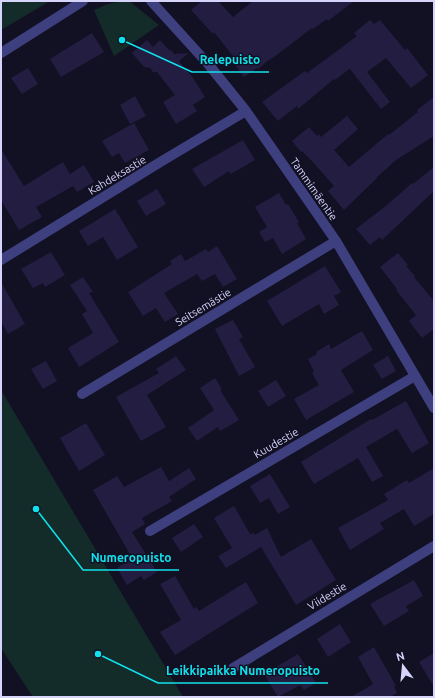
<svg xmlns="http://www.w3.org/2000/svg" width="435" height="698" viewBox="0 0 435 698" font-family="Ubuntu,sans-serif">
<style>
.green{fill:#132c2a}
.building{fill:#231d42}
.lines{fill:none;stroke-linecap:round;stroke-linejoin:round}
.minor{stroke:#3e3f7e;stroke-width:10}
.labels{text-anchor:middle;stroke-width:3;stroke-linejoin:round;paint-order:stroke}
.street-label{font-size:11px;fill:#d7d4fc;stroke:#121023}
.leader{fill:none;stroke:#10e2ec;stroke-width:1.5}
.callout-dot{fill:#10e2ec;stroke:#121023;stroke-width:1.5}
.callout-label{font-size:12px;text-anchor:middle;font-weight:bold;fill:#10e2ec;stroke:#121023;stroke-width:3;stroke-linejoin:round;paint-order:stroke}
</style>
<rect width="100%" height="100%" fill="#121023"/>
<!-- green -->
<path class="green" d="M1,1H50L1,30Z
M123,1H129L159,25L114,56L94,10L108,4Z
M1,390L183,697H33L1,648Z"/>
<!-- building -->
<path class="building" d="M202,1H218L233,17L253,1H354L328,21L327,19L313,29L312,28L270,60V59L258,69L257,68L244,77L229,57L232,55L214,32L213,34L191,10Z
M370,20L374,24L380,20L405,50L407,48L428,75L411,88L386,58L367,72L390,102L381,109L350,69L348,70L335,80L334,79L298,109L297,106L278,121L262,102L305,71L307,73L337,51L357,36L354,33Z
M92,33L104,52L61,77L50,59Z
M147,40L153,47L160,40L169,50H171L174,54L189,53L179,61L193,78L205,97L193,105L197,111L176,124L163,102L175,95L157,72H153L150,68L144,67L132,53Z
M28,68L38,84L22,94L11,78Z
M135,96L146,116L130,124L120,105Z
M434,97V136L396,160L376,178H377L344,210L328,191L334,186L311,160L302,151L301,152L292,141L309,127L317,136L319,134L321,137L347,116L358,129L334,150L349,167L388,134L389,135L418,112L417,110Z
M134,123L149,150L125,163L119,153L112,157L102,141Z
M243,140L255,160L231,174L229,171L204,187L192,169Z
M1,149L24,186L63,162L70,174L84,165L94,182L77,192L73,186L36,207L42,217L19,230L1,200Z
M434,167V191L382,240L380,237L370,245L356,229L387,205L412,183L413,184Z
M157,189L166,204L146,216L137,201Z
M279,193L286,205L288,204L299,222L297,223L306,239L282,254L273,238L265,242L259,232L267,227L255,207Z
M115,209L138,247L117,260L103,237L88,246L79,231Z
M217,246L237,279L223,287L215,274L202,281L197,274L164,293L178,314L165,322L156,308L143,316L128,292L172,264L170,261L181,254L185,261L206,249L208,252Z
M51,252L65,275L45,287L43,283L33,288L21,269Z
M398,253L408,265L406,266L415,276L414,277L434,301V329L422,338L409,321L416,315L396,290L397,289L380,267Z
M325,266L341,292L334,296L339,305L324,314L319,304L282,326L267,301Z
M83,277L93,292L89,293L119,342L79,367L68,348L93,333L82,314L87,311L70,285Z
M1,282L25,324L8,334L1,321Z
M233,320L243,337L239,339L255,367L239,376L215,329Z
M362,331L373,350L341,370L354,392L306,420L294,399L319,385L312,373L314,372L308,359L317,354L316,352L329,344L331,349Z
M176,356L186,370L147,395L166,427L141,441L116,397L159,373L156,369Z
M388,356L396,371L382,379L373,365Z
M46,361L57,381L43,389L31,369Z
M215,378L222,389L220,390L239,420L220,431L218,427L197,441L188,428L214,410L200,388Z
M276,380L286,396L268,407L258,391Z
M406,401L429,443L412,453L397,429L366,447L383,476L372,482L358,458L314,484L301,462L371,419L372,420Z
M86,423L105,455L79,471L60,438Z
M161,467L169,481L189,468L196,479L169,497L172,501L142,518L145,524L132,532L157,572L144,580L141,576L127,585L117,568L132,558L93,490L117,476L124,487Z
M434,468V514L414,526L404,509L380,523L384,529L350,550L338,528L388,500L384,494L407,480L409,483Z
M270,474L290,507L278,514L269,498L260,503L250,486Z
M234,506L250,534L254,533L255,535L267,528L281,557L311,539L336,580L296,605L261,547L226,568L218,556L232,548L214,518Z
M194,524L203,537L181,552L172,538Z
M175,576L194,609L196,607L199,611L246,582L258,603L175,655L160,632L181,620L160,584Z
M414,580L423,596L406,606L409,611L384,626L370,604Z
M340,624L351,642L328,657L317,639Z
M374,647L396,686L394,687L397,693L390,697H351L373,684L358,657Z
M434,653V687L419,662Z
M298,654L316,683L304,690L300,685L278,697L264,674Z"/>
<g class="lines">
<!-- minor -->
<path class="minor" d="M151,1L209,65L246,111L336,241L434,408
M1,53L83,1
M1,260L162,161L246,111
M82,394L336,241
M150,531L415,376
M233,668L434,546"/>
</g>
<g class="labels">
<!-- street labels -->
<g class="street-label">
<text transform="translate(117 175) rotate(-31)" y="4">Kahdeksastie</text>
<text transform="translate(314 189) rotate(55)" y="4">Tammimäentie</text>
<text transform="translate(203 307) rotate(-31)" y="4">Seitsemästie</text>
<text transform="translate(276 443) rotate(-30)" y="4">Kuudestie</text>
<text transform="translate(327 596) rotate(-31)" y="4">Viidestie</text>
</g>
</g>
<!-- callouts -->
<path class="leader" d="M122 40L192 72H269M36 509L83 570H179M98 654L158 683H328"/>
<g class="callout-dot">
<circle cx="122" cy="40" r="4"/>
<circle cx="36" cy="509" r="4"/>
<circle cx="98" cy="654" r="4"/>
</g>
<g class="callout-label">
<text x="230" y="64">Relepuisto</text>
<text x="131" y="562">Numeropuisto</text>
<text x="243" y="675">Leikkipaikka Numeropuisto</text>
</g>
<!-- border -->
<rect width="435" height="698" fill="none" stroke="#d7d4fc" stroke-width="4"/>
<!-- north arrow -->
<g transform="translate(403 666) rotate(344)" stroke="#121023" stroke-width="3" paint-order="stroke">
<path d="M0-3L7 15L0 10L-7 15Z" fill="#d7d4fc"/>
<text y="-6" font-size="11" font-weight="bold" text-anchor="middle" fill="#d7d4fc">N</text>
</g>
</svg>
